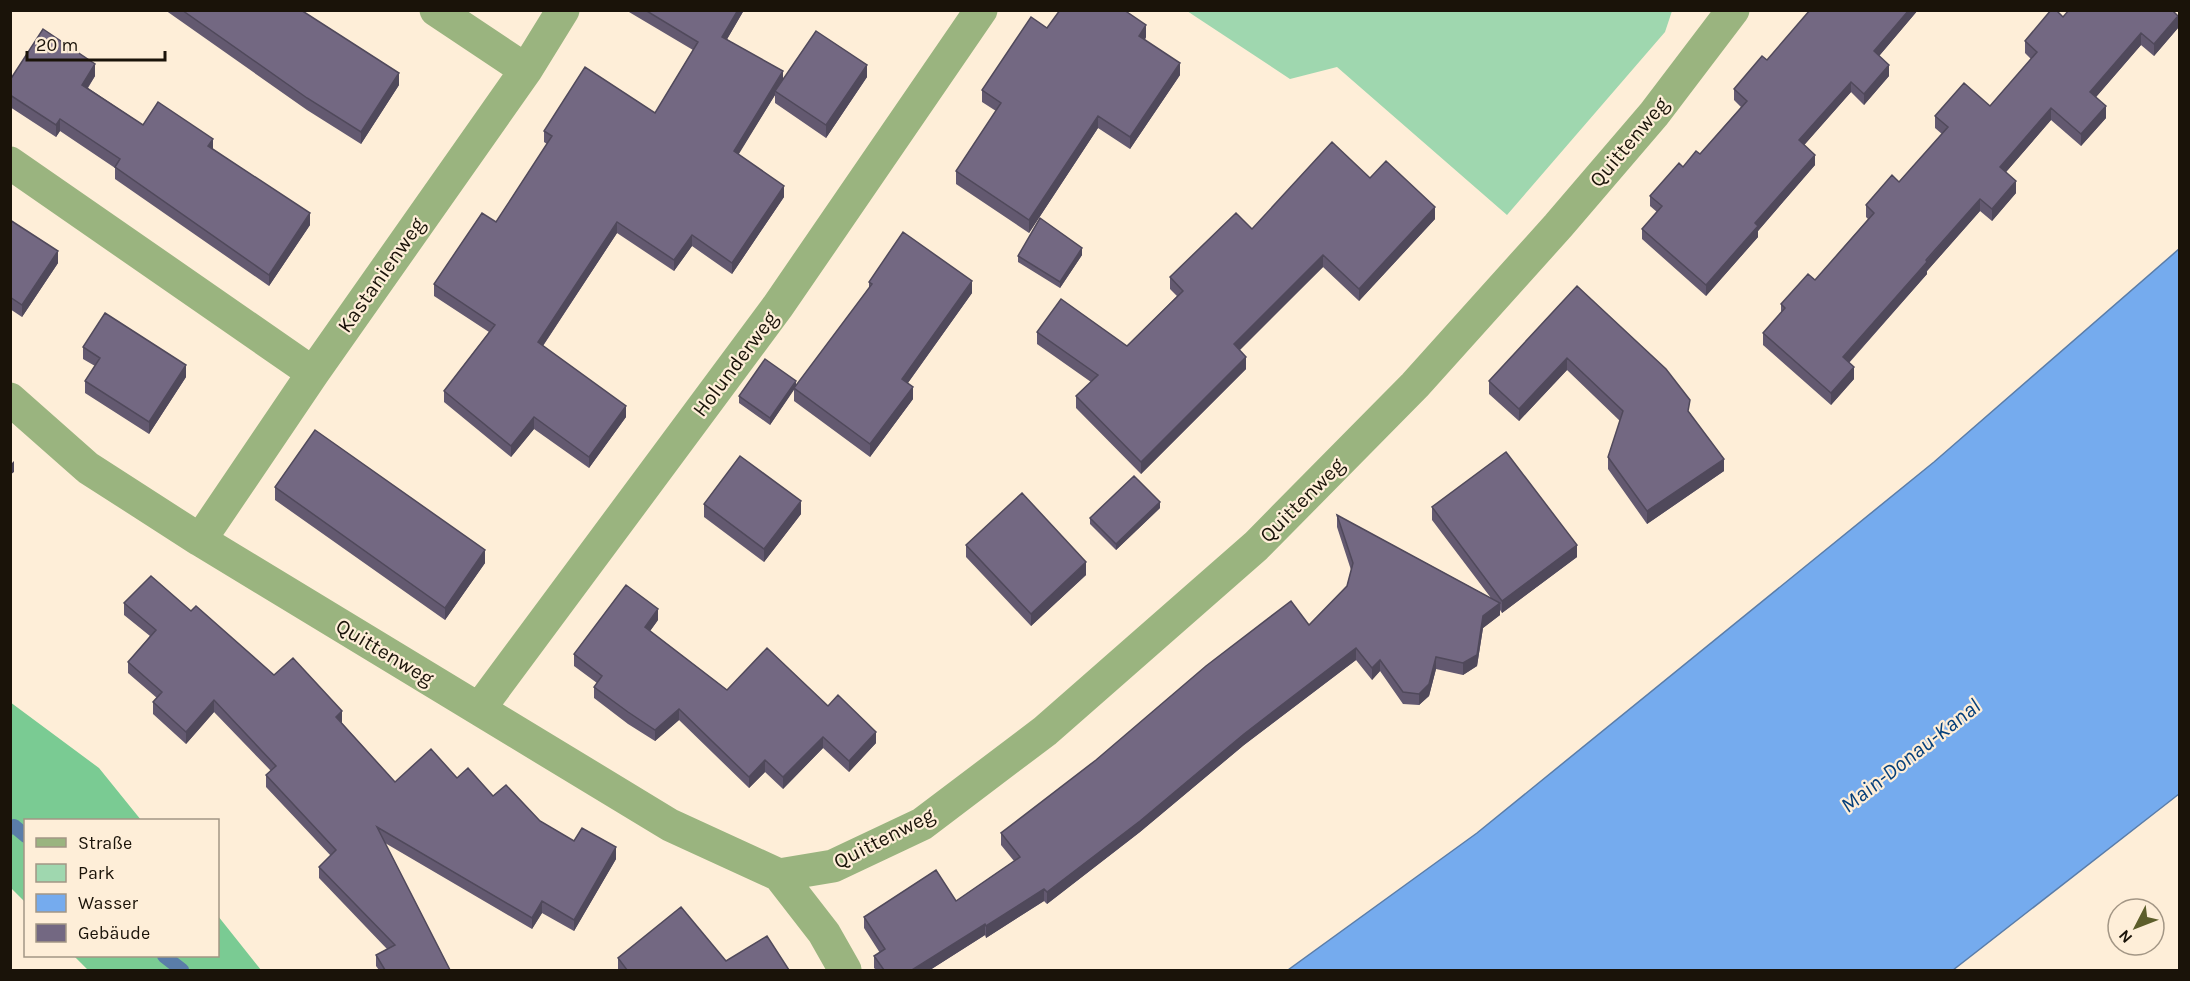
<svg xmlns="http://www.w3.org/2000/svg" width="2190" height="981" viewBox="0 0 2190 981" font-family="Karla,sans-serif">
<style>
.green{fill:#9fd7af}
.forest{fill:#7acb93}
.water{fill:#75abee;stroke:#5a7da9;stroke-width:1.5}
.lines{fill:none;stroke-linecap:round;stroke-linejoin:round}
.stream{stroke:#5a7da9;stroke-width:14}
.minor{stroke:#9ab47f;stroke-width:33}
.wall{fill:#635970}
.shaded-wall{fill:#50495b}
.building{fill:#736882;stroke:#50495b;stroke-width:1.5}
.labels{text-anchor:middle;stroke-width:4.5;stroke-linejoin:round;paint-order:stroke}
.street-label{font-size:21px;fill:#1a1309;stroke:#feeed8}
.water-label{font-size:22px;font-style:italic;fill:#053f7a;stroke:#feeed8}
</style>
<rect width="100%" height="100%" fill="#feeed8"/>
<!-- green -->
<path class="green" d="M1187,11H1672L1665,32L1507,215L1337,67L1290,79Z"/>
<!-- forest -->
<path class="forest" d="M10,702L99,768L141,820H26L25,902L11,888Z
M218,916L261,970H88L74,956H218Z"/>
<!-- water -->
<path class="water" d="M2179,249V794L1953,970H1288L1477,833L1934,462Z"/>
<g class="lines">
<!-- stream -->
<path class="stream" d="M10,828L14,826L26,836
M164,956L182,970"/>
<!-- minor -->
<path class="minor" d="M436,10L526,70
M10,163L313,373
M10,399L88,468L200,540L670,825L779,875L833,866L922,824L1045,731L1256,546L1415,385L1558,226L1654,114L1733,10
M200,540L313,373L526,70L563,10
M479,709L778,306L981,10
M779,875L824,933L845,970"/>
</g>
<!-- wall -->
<path class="wall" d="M165,10H301L399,85L361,144L307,110Z
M629,10H744L727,39L783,80L867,77L826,138L775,103V95L738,154L784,197L732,274L692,246L674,271L617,233L543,346L626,417L589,468L534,429L511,457L444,402V391L489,332L434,296V284L496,222L547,144L544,142V131L655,113L693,50L629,12Z
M1808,10H1918L1879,56L1889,76L1864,105L1851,92L1804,145L1815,165L1758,231V237L1706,296L1642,239V229L1657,212L1650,206V196L1683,167L1700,154L1741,107L1734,100V89L1767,60L1809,12Z
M2063,17L2178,28L2154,56L2141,45L2096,97L2106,118L2081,146L2051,120L2006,172L2016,193L1992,221L1980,211L1927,271V274L1849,363L1854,379L1831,405L1763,345V333L1781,313V304L1815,280L1868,219L1866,217V205L1899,182L1942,134L1935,128V116L1990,106L2031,59L2025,53V41Z
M1047,28L1146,37L1145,40L1180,75L1130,149L1098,128L1029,233L956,184V171L996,111L982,102V90Z
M95,76L88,88L143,125L213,149L310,225L269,286L115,179V168L60,131L56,137L10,107V80Z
M1370,178L1435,219L1359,301L1323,267L1239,350L1246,369L1141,474L1076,408V396L1091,382L1037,344V332L1127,346L1177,296L1170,289V277Z
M10,220L58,263L22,317L10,309Z
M1082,255L1060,288L1018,262V256Z
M869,282L972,293L908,383L913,399L870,457L794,401V389L770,425L739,403V396L796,386L869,289Z
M1577,286L1690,413L1724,471L1647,524L1608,469V457L1620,421L1567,370L1519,421L1489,394V381Z
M83,347L186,377L149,434L85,393V381L95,366L83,359Z
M275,487L485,563L445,620L275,500Z
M704,504L801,514L764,562L704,517Z
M1432,507L1577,557L1502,613L1500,610V615L1483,628L1477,666L1463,675L1436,669L1429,696L1419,705L1403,704L1380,671L1372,680L1356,660L1244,745L1140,832L1047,904L1044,901L986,938L985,935L930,970H876L874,968V956L880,953L864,928V917L956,901L1014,861L1001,845V833L1309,625L1347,586L1351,570L1337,527V515L1491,598L1432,520Z
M1160,508L1116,550L1090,524V518Z
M966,545L1086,575L1031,626L966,557Z
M124,603L191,611L274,675L342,722V723L395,782L457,778L540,821L574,841L616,859L574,931L542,913L532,929L385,843L450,970H379L376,966V955L387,949L319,878V867L331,856L266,787V775L271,771L214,712L186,744L153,714V702L157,698L128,673V662L150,636L124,615Z
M658,620L650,631L727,690L828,706L876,743L849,772L823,748L783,789L765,772L749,788L679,720L655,741L628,724L594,698V687L597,683L574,666V654Z
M618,958L726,961L789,970H619L618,969Z"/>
<!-- shaded-wall -->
<path class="shaded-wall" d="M738,10H744L722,48V37Z
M1909,10H1918L1874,62V51Z
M2178,16V28L2154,56V44Z
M1146,25V37L1139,49V36Z
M2141,33V45L2090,104V92Z
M1180,63V75L1130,149V137Z
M95,64V76L82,96V85Z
M867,65V77L826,138V125Z
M1889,65V76L1864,105V94Z
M783,71V82L775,91V95L734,162V151Z
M399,73V85L361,144V132Z
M1851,82V92L1799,151V140Z
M2106,106V118L2081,146V134Z
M2051,108V120L2000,179V167Z
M1098,116V128L1029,233V220Z
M60,119V131L56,137V125Z
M213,139V151L208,146Z
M1815,155V165L1758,231V237L1706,296V285L1755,223Z
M2016,181V193L1992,221V209Z
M784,186V197L732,274V263Z
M1980,199V211L1927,271V274L1843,369V357Z
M1435,207V219L1359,301V289Z
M310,213V225L269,286V275Z
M617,222V233L538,353V342Z
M692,235V246L674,271V260Z
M1082,248V255L1060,288V282Z
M58,251V263L22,317V305Z
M1323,255V267L1234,356V344Z
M972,281V293L902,391V379Z
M1246,357V369L1141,474V462Z
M1567,358V370L1519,421V409Z
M186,365V377L149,434V422Z
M1854,367V379L1831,405V393Z
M796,381V387L770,425V418Z
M913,387V399L870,457V444Z
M626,406V417L589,468V457Z
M534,417V429L511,457V446Z
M1724,459V471L1647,524V511Z
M14,461V472L10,475V465Z
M801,501V514L764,562V549Z
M1160,502V508L1116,550V544Z
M1577,545V557L1502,613V601Z
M485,550V563L445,620V608Z
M1086,562V575L1031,626V614Z
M1500,603V615L1483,628L1477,666L1463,675V663L1483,616Z
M658,609V620L645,638V627Z
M1356,648V660L1244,745L1140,832L1047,904V892L1244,734Z
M1436,657V669L1429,696L1419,705V694Z
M1380,660V671L1372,680V668Z
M214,700V712L186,744V732Z
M679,709V720L655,741V730Z
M342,711V722L336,728V717Z
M876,732V743L849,772V761Z
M823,737V748L783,789V777Z
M765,760V772L749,788V777Z
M616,847V859L574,931V920Z
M1044,889V901L986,938V926Z
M542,901V913L532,929V918Z
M985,924V935L930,970H912Z"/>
<!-- building -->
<path class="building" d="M182,10H301L399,73L361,132L307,98Z
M645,10H738L722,37L783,71L734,151L784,186L732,263L692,235L674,260L617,222L538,342L626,406L589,457L534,417L511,446L444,391L495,325L434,284L482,213L496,222L552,136L544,131L585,67L655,113L698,42Z
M1060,10H1124L1146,25L1139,36L1180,63L1130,137L1098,116L1029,220L956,171L1001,103L982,90L1031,17L1047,28Z
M1810,10H1909L1874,51L1889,65L1864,94L1851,82L1799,140L1815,155L1755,223L1758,226L1706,285L1642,229L1662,206L1650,196L1679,163L1683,167L1696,151L1700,154L1747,101L1734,89L1762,56L1767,60Z
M2051,10H2056L2063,17L2069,10H2172L2178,16L2154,44L2141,33L2090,92L2106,106L2081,134L2051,108L2000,167L2016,181L1992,209L1980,199L1926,260L1927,262L1843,357L1854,367L1831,393L1763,333L1785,308L1781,304L1808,274L1815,280L1874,213L1866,205L1892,175L1899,182L1948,127L1935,116L1964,83L1990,106L2037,52L2025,41Z
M43,29L95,64L82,85L143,125L158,102L213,139L208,146L310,213L269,275L115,167L120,159L60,119L56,125L10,95V80Z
M816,31L867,65L826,125L775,91Z
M1332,142L1370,178L1386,161L1435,207L1359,289L1323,255L1234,344L1246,357L1141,462L1076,396L1098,375L1037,332L1061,299L1127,346L1183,291L1170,277L1236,213L1252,229Z
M1040,218L1082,248L1060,282L1018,256Z
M10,220L58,251L22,305L10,297Z
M903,232L972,281L902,379L913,387L870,444L794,388L872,284L869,282Z
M1577,286L1666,369L1690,400L1688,411L1724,459L1647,511L1608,457L1623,411L1567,358L1519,409L1489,381Z
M105,313L186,365L149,422L85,381L100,358L83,347Z
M765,359L796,381L770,418L739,396Z
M315,430L485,550L445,608L275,487Z
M1506,452L1577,545L1502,601L1432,507Z
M740,456L801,501L764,549L704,504Z
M1134,476L1160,502L1116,544L1090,518Z
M1022,493L1086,562L1031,614L966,545Z
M1337,515L1500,603L1483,616L1477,655L1463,663L1436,657L1429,684L1419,694L1403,692L1380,660L1372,668L1356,648L1244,734L1140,821L1047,892L1044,889L986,926L985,924L912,970H884L874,956L885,949L864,917L936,870L956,901L1020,857L1001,833L1096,760L1206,666L1291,601L1309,625L1347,586L1353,563Z
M151,576L191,611L196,606L274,675L293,658L342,711L336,717L395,782L431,749L457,778L468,768L493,796L506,785L540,821L574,841L582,828L616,847L574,920L542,901L532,918L377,827L450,970H385L376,955L395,945L319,867L336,850L266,775L276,766L214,700L186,732L153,702L162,692L128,662L156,630L124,603Z
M626,585L658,609L645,627L727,690L767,648L828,706L838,695L876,732L849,761L823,737L783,777L765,760L749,777L679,709L655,730L628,712L594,687L602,676L574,654Z
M681,907L726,961L767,936L789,970H627L618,958Z"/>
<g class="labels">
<!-- street labels -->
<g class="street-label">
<text transform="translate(1629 142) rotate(-50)" y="7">Quittenweg</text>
<text transform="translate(381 275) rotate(-55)" y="7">Kastanienweg</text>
<text transform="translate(735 364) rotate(-53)" y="7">Holunderweg</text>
<text transform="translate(1302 500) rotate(-45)" y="7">Quittenweg</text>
<text transform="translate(385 652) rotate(31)" y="7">Quittenweg</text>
<text transform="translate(884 838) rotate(-27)" y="7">Quittenweg</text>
</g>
<!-- water labels -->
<g class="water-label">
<text transform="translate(1910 755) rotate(-38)" y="8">Main-Donau-Kanal</text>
</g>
</g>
<!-- border -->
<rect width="2190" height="981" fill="none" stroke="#1a1309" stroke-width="24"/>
<!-- legend -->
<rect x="24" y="819" width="195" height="138" fill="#feeed8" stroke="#a39685" stroke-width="1.5"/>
<rect x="36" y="838" width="30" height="9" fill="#9ab47f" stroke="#a39685" stroke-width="1.5"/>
<text x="78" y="849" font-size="18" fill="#1a1309">Straße</text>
<rect x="36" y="864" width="30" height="18" fill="#9fd7af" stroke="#a39685" stroke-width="1.5"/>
<text x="78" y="879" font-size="18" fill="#1a1309">Park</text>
<rect x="36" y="894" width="30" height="18" fill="#75abee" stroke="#a39685" stroke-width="1.5"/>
<text x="78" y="909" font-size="18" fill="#1a1309">Wasser</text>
<rect x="36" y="924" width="30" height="18" fill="#736882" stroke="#a39685" stroke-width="1.5"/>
<text x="78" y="939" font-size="18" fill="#1a1309">Gebäude</text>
<!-- north arrow -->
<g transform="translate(2136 927) rotate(228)"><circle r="28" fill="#feeed8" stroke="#a39685" stroke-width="1.5"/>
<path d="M0-4.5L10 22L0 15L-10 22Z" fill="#5d5e2b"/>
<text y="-9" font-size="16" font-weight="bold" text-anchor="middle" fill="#1a1309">N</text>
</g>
<!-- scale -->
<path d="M27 51v9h138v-9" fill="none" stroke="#1a1309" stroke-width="3"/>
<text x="36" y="51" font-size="18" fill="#1a1309" stroke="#feeed8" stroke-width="4.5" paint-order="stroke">20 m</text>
</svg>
